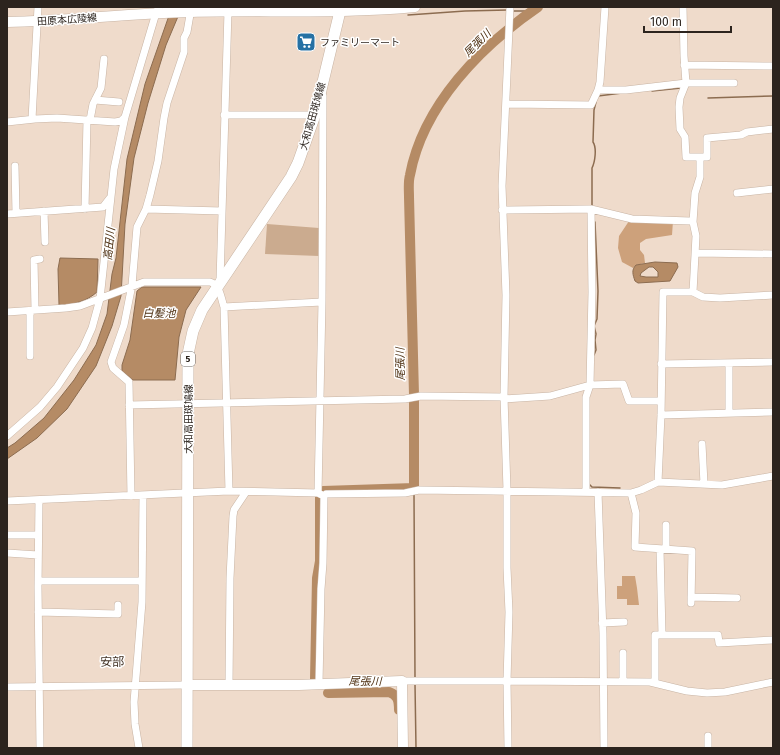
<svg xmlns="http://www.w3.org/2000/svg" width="780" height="755" viewBox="0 0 780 755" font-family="'Fira Sans','Noto Sans JP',sans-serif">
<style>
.green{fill:#cbab8f}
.forest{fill:#cda17b}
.water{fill:#b58b65;stroke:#8c6c50;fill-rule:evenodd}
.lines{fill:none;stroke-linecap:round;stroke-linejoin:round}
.stream{stroke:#8c6c50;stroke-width:1.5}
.river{stroke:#b58b65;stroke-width:10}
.street-casing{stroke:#c8b4a4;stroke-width:8}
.secondary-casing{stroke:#c8b4a4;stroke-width:11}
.primary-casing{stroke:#c8b4a4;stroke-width:12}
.street{stroke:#fff;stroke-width:7}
.secondary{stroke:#fff;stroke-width:10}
.primary{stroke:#fff;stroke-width:11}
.labels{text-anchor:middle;stroke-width:3;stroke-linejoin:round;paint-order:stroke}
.shield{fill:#fff;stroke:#6b6662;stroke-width:1}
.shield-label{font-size:9px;font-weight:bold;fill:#2c241e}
.street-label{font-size:10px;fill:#2c241e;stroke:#fff}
.poi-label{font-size:10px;fill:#2c241e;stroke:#fff;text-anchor:start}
.water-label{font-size:11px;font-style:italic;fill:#4f3113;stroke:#fff}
.quarter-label{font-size:12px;fill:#433326;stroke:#fff}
</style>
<rect width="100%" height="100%" fill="#efdbcb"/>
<!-- green -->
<path class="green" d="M267,224L319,228V256L265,254Z"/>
<!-- forest -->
<path class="forest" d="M629,221H673L672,235L646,239L640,243V250L644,255L645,263L636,265L633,268L622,262L618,248L619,236Z
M622,576H635L637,588L639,605H627V599H617V586H622Z"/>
<!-- water -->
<path class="water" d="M172,7H182L166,45L148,103L134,158L125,224L121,296L112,326L96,366L67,409L37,438L7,459V448L15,443L44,418L74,380L96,345L107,314L112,274L116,258L127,159L145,84Z
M60,258L98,259L97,292C87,301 73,305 59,305L58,269Z
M655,262L677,263L678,267L670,281L638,283L635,281C633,275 631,270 636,265ZM649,267H653L658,272V277H646L640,276L641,273Z
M142,287H201L186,310L179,337L175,380H133L122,371V365L130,340L137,291Z"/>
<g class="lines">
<!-- stream -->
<path class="stream" d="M512,11H532
M408,15L465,11L508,10
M652,91L681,88
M598,96L622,93
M708,98L773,96
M592,206V168C595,162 597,148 593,142L594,110L596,102
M594,355L596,350L595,340L596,334L594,326L597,319L598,291L595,222
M589,484L592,487L620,488
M414,494L415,678
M415,684L416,748"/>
<!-- river -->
<path class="river" d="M315,679L317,578L320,561V497L323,491L414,488V395L409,197C409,190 408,182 410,175C423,105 481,46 538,7
M328,693L389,692C398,695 399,701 399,710"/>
<!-- street casing -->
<g class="street-casing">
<path id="street" d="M683,7L684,56L686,83L680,98L679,107L680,129L685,137L686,157H707V138L741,135L747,132L773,129
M684,65L773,66
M598,90H626L686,83H734
M95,100L119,102
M506,104L591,105L598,90L600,82L605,7
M224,115H315
M32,119L38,7
M90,120L93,104L101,88L104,59
M7,122L35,119L57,118L115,122L121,121L125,117
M15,166L16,213
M737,193L773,189
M85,209L87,120
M146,209L222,211
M502,210L591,209L632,219L690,221
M44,211L45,242
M7,214L103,207L110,198
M696,253L773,254
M220,281L228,11
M693,292L696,236L693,222L695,193L700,177V157
M224,307L322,302
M35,310L34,260L40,259
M30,311V356
M7,312L66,308L80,306L144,282H210C220,285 221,298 224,307L229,491
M729,363V413
M661,364L773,362
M504,399L550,396L590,385L623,384L629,401H660
M129,405L405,399L421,396L504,397
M661,415L773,412
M7,436L40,407L57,387L83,348L92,328L100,299L114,169L125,117L156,13L159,7
M702,444L704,484
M658,482L661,415L663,292H693L703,297L720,298L773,295
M586,492V397L590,385L592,292L591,209
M598,492L603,633L604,748
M318,493L322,302L323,96
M631,493L636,513L635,547L692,551L691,603
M131,496L129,382L113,368L111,362L124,325L132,285L137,227L146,209L150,195L158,161L164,118L167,103L184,52V38L187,32L191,9
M39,500L38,587L40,748
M7,501L229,491L318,493L324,496L326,494L405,493L419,490L631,493L641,490L658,482L722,485L773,476
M7,535H38
M660,549L662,635
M666,549V525
M7,553L38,555
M38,581H142
M691,597L737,598
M38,612L118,614V605
M602,623L624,622
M623,653V682
M402,681H507L650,682L687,691L707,693L725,692L773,682
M319,683L321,589L323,563L324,496
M655,683V635H718L719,643L773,640
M229,685L230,578L233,516L234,510L246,492
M7,687L187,685
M708,736V748
M139,748L135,724L134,702L142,602L143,495
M508,748L507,681L509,612L507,568V490L504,397L506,295L502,186L510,7"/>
</g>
<!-- secondary casing -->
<g class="secondary-casing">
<path id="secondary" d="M7,22C69,21 130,13 191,12C266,10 341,14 415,7
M187,685H299L402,681L403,748"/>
</g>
<!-- primary casing -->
<g class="primary-casing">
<path id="primary" d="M187,748L188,354L193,331L202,310L291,177L298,163L315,115L341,7"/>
</g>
<!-- street -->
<use href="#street" class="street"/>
<!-- secondary -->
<use href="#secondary" class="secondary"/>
<!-- primary -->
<use href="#primary" class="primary"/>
</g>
<!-- icons -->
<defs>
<g id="supermarket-square" transform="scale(1)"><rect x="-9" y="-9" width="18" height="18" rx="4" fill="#2671a4" stroke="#fff"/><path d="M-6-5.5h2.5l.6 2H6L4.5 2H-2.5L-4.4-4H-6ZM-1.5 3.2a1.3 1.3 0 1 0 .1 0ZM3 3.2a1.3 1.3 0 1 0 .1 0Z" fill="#fff"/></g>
</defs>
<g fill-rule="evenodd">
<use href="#supermarket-square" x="306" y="42"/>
</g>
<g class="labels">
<!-- shield labels -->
<rect class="shield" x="181" y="352" width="14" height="14" rx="3"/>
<g class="shield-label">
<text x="188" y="362">5</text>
</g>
<!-- street labels -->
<g class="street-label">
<text transform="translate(67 19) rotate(-4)" y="4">田原本広陵線</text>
<text transform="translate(312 116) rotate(-74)" y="4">大和高田斑鳩線</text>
<text transform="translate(188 419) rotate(-90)" y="4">大和高田斑鳩線</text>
</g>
<!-- poi labels -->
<g class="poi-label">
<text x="320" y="46">ファミリーマート</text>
</g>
<!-- water labels -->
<g class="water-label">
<text transform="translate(477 43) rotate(-45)" y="4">尾張川</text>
<text transform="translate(109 244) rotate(-84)" y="4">高田川</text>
<text x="159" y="317">白髪池</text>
<text transform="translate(400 364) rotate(-91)" y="4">尾張川</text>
<text transform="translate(365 681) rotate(1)" y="4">尾張川</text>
</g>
<!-- quarter labels -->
<g class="quarter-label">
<text x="112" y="666">安部</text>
</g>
</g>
<!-- border -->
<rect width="780" height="755" fill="none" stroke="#2c241e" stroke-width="16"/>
<!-- scale -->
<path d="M644 26v6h87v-6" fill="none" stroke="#2c241e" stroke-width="2"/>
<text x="650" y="26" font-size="12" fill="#2c241e" stroke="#ffffff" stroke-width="3" paint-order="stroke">100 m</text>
</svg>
